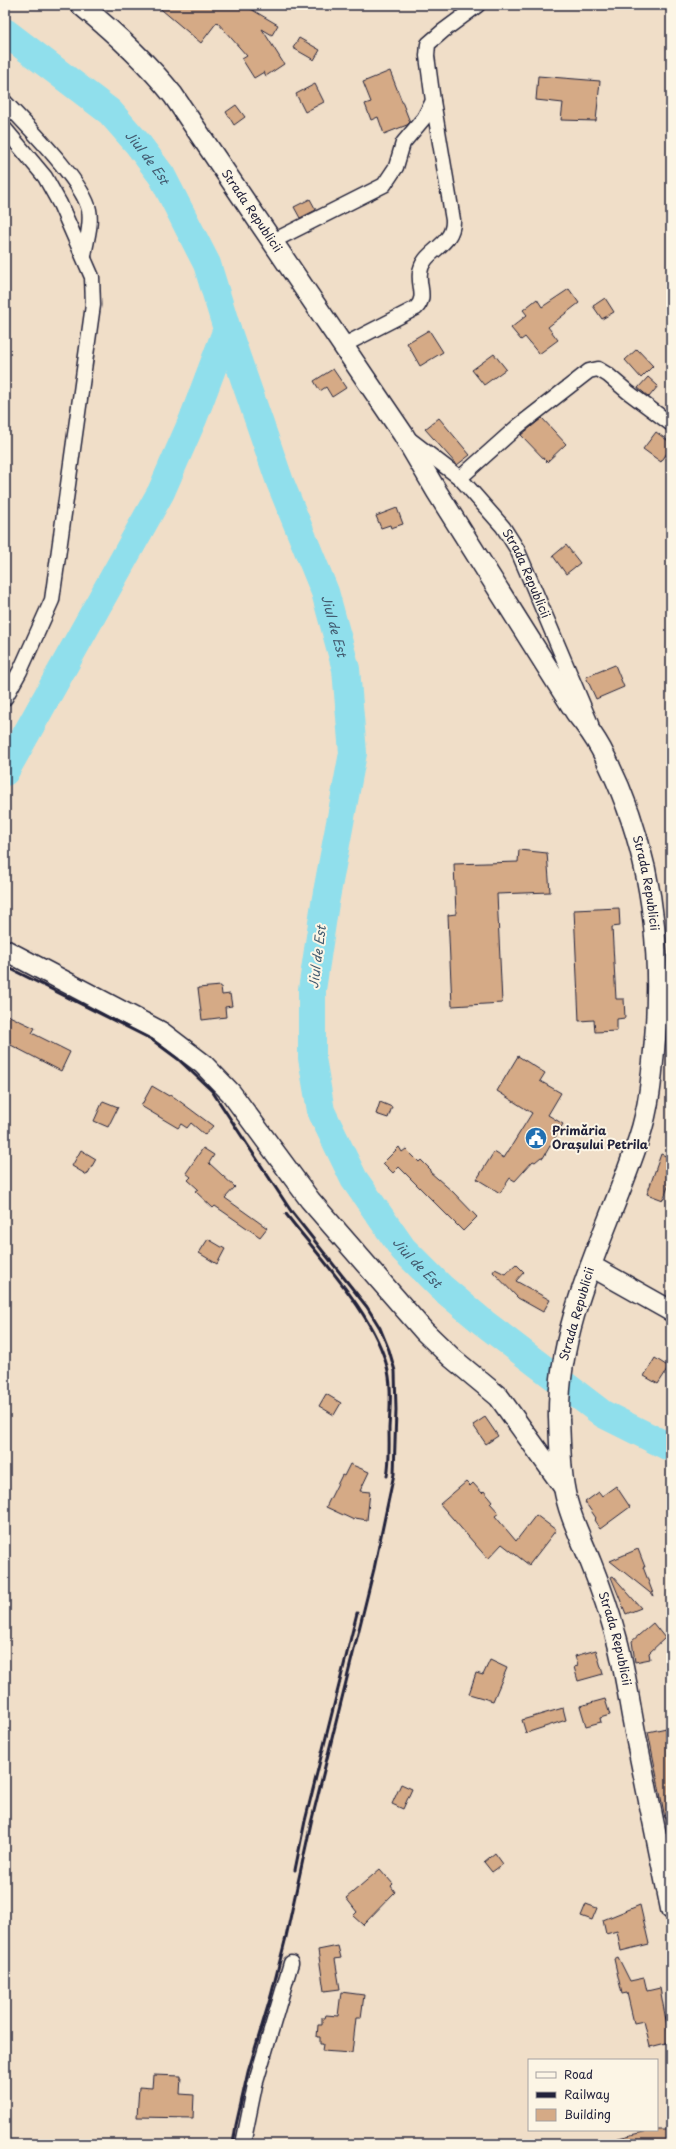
<svg xmlns="http://www.w3.org/2000/svg" width="676" height="2149" viewBox="0 0 676 2149" font-family="'Playpen Sans',sans-serif">
<style>
.lines{fill:none;stroke-linecap:round;stroke-linejoin:round}
.river{stroke:#90dfec;stroke-width:28}
.building{fill:#d5aa86;stroke:#22223b}
.street-casing{stroke:#22223b;stroke-width:17}
.secondary-casing{stroke:#22223b;stroke-width:23}
.street{stroke:#fcf5e5;stroke-width:14}
.secondary{stroke:#fcf5e5;stroke-width:20}
.rail{stroke:#22223b;stroke-width:3}
.labels{text-anchor:middle;stroke-width:4;stroke-linejoin:round;paint-order:stroke}
.street-label{font-size:12px;fill:#22223b;stroke:#fcf5e5}
.poi-label{font-size:12px;font-weight:bold;fill:#22223b;stroke:#fcf5e5;text-anchor:start}
.water-label{font-size:13px;font-style:italic;fill:#435b70;stroke:#fcf5e5}
</style>
<rect width="100%" height="100%" fill="#f0dec8"/>
<filter id="ink" filterUnits="userSpaceOnUse"><feTurbulence type="fractalNoise" baseFrequency=".025" numOctaves="2"/><feDisplacementMap in="SourceGraphic" scale="8" xChannelSelector="R" yChannelSelector="G"/><feConvolveMatrix kernelMatrix="1 2 1 2 8 2 1 2 1" color-interpolation-filters="sRGB"/></filter>
<g filter="url(#ink)">
<g class="lines">
<!-- river -->
<g class="river">
<path id="s1" d="M5,32L110,112L138,144L162,176L207,264L227,329L193,419L161,492L5,772"/>
<path id="s2" d="M227,329L280,482L325,592L346,669L353,753L325,903L312,990V1058L321,1111L354,1179L403,1249L441,1287L484,1323L603,1414L671,1448"/>
</g>
</g>
<!-- building -->
<path class="building" d="M156,5H244L278,25L272,35L262,29L284,64L266,76L264,72L254,78L242,59L247,56L217,22L201,43Z
M299,38L320,50L314,60L293,48Z
M390,71L410,122L407,125L384,134L378,117L371,120L365,104L371,102L363,82Z
M538,76L600,81L596,121L561,120L563,103L536,100Z
M315,84L324,102L305,112L296,94Z
M236,105L245,117L234,125L226,112Z
M310,199L316,210L300,218L294,207Z
M569,289L579,303L548,327L558,340L539,354L525,337L521,340L511,328L527,315L523,310L537,299L542,307Z
M605,298L614,312L602,319L593,306Z
M429,330L443,352L420,366L407,343Z
M637,349L653,366L641,378L625,360Z
M494,354L506,369L484,385L472,370Z
M333,369L346,388L332,397L326,387L320,391L314,381Z
M648,377L658,386L649,397L638,388Z
M439,418L470,455L457,465L425,429Z
M542,418L566,444L547,462L521,435Z
M656,432L671,443V447L661,462L643,449Z
M397,508L403,524L391,528L390,525L381,528L376,516Z
M566,545L580,563L566,574L553,556Z
M615,665L624,687L596,699L586,677Z
M519,850L547,853L550,892L497,894L502,1003L452,1006L448,915L456,914L454,864L518,862Z
M619,908L620,926L612,927L616,999H624L625,1018L617,1019V1031L595,1032L594,1020L579,1021L574,910Z
M221,986L222,995L230,994L232,1006L225,1007L226,1017L202,1020L198,988Z
M5,1014L35,1028L32,1033L70,1052L61,1071L5,1042Z
M518,1056L545,1073L540,1081L561,1093L548,1115L563,1124L543,1158L541,1157L535,1162L533,1161L515,1181L510,1178L500,1193L477,1179L494,1152L504,1158L532,1113L497,1091Z
M152,1086L169,1096L170,1094L213,1126L205,1135L191,1123L187,1128L181,1124L178,1128L141,1106Z
M103,1101L118,1107L108,1127L94,1121Z
M380,1102L392,1107L388,1118L376,1114Z
M399,1147L402,1152L406,1149L419,1162L421,1160L431,1170L430,1172L453,1192L477,1217L463,1231L399,1167L393,1173L383,1163Z
M203,1148L214,1155L209,1163L235,1187L225,1198L267,1228L260,1237L215,1206L213,1208L195,1191L198,1189L188,1180L191,1177L186,1173Z
M81,1150L96,1159L87,1175L72,1166Z
M661,1154L671,1158V1179L663,1200L647,1194Z
M208,1239L225,1249L217,1264L199,1253Z
M516,1264L524,1272L516,1281L550,1300L543,1312L518,1298L493,1272L495,1269L505,1274Z
M655,1358L669,1367L658,1384L644,1376Z
M326,1394L341,1403L334,1415L319,1406Z
M485,1417L498,1436L486,1444L473,1425Z
M350,1464L369,1472L360,1491L370,1492L367,1520L355,1518L354,1520L326,1507L342,1475L344,1476Z
M466,1482L470,1486L473,1483L482,1493L484,1491L492,1501L490,1503L499,1513L495,1516L516,1541L536,1515L556,1530L529,1565L502,1544L488,1559L440,1504Z
M616,1486L630,1507L600,1529L594,1520L596,1518L585,1502L599,1492L602,1496Z
M638,1549L645,1567H643L654,1596L610,1561Z
M613,1576L641,1608L626,1614L611,1577Z
M653,1623L665,1638L649,1653L650,1659L635,1662L632,1641Z
M596,1650L603,1674L578,1681L574,1667L578,1666L575,1656Z
M490,1660L507,1668L493,1701L469,1694L476,1673L483,1675Z
M605,1699L610,1715L600,1718L601,1722L586,1726L580,1706Z
M563,1708L566,1720L526,1733L522,1720Z
M671,1727V1818H665L648,1732Z
M401,1784L412,1789L403,1809L392,1804Z
M495,1853L503,1864L492,1872L484,1862Z
M380,1869L393,1884L391,1886L395,1892L363,1925L353,1916L357,1912L346,1898Z
M586,1904L597,1908L592,1920L581,1916Z
M640,1905L649,1944L621,1951L617,1931L606,1934L603,1920Z
M338,1946L341,1958L335,1959L340,1989L324,1991L318,1950Z
M618,1957L630,1981L644,1978L647,1991L660,1988L670,2042L650,2047L644,2021L634,2023L627,1993L622,1994L614,1959Z
M341,1992L364,1995L361,2018H356L352,2053L322,2051L323,2044H320V2037H317L318,2025H322V2018H325L326,2015L338,2016Z
M153,2075L181,2076L180,2094L194,2095L193,2118L137,2117L139,2087L152,2088Z
M652,2130H671V2144H614V2139Z"/>
<g class="lines">
<!-- street casing -->
<g class="street-casing">
<g id="street">
<path d="M5,102C26,125 83,181 89,210C92,225 86,241 84,256"/>
<path d="M5,129L45,177L60,204L92,277L93,305L52,600L20,671L5,698"/>
<path d="M273,241L384,185L396,167L403,143L424,118L433,101"/>
<path d="M344,345L416,308C427,297 418,286 420,273C422,250 454,247 453,220L433,101L427,56L428,44L443,31L478,5"/>
<path id="s3" d="M408,438L460,478L503,527L517,549L532,584L591,724"/>
<path d="M460,478L517,427L589,371L598,369L608,375L628,392L671,424"/>
<path d="M243,2144L255,2085L291,1963"/>
</g>
</g>
<!-- secondary casing -->
<g class="secondary-casing">
<g id="secondary">
<path id="s4" d="M81,5C115,33 146,61 173,95L403,434L437,492L576,713C585,724 594,736 601,749C649,839 663,939 655,1039C652,1073 650,1105 639,1138C609,1230 557,1319 559,1418C560,1440 560,1465 564,1487C568,1513 581,1538 591,1563C601,1588 610,1614 617,1640C625,1670 629,1701 635,1732C647,1791 659,1850 671,1909"/>
<path d="M5,950L161,1032L203,1064L231,1093L310,1200L424,1331L452,1358L499,1397L563,1486"/>
<path d="M591,1266L671,1311"/>
</g>
</g>
<!-- street -->
<use href="#street" class="street"/>
<!-- secondary -->
<use href="#secondary" class="secondary"/>
<!-- rail -->
<path class="rail" d="M5,966L151,1039L178,1059L212,1091L291,1211L367,1307L380,1328L389,1350L395,1371L396,1410L394,1474L374,1569L311,1823L286,1937L271,1996L248,2072L236,2125L233,2144
M286,1214C319,1257 377,1317 388,1371C392,1389 390,1410 389,1428C389,1444 390,1461 387,1476
M295,1870L305,1821L357,1613"/>
</g>
</g>
<!-- icons -->
<defs>
<g id="civic-disc" transform="scale(1.15)"><circle r="9.5" fill="#1f6fb2" stroke="#fcf5e5"/><path d="M-.6-6.5H3V-4.5H.6V-3L4-1V1h2V6H-6V1h2V-1L-.6-3ZM-1.2 2.5V6h2.4V2.5Z" fill="#fff"/></g>
</defs>
<g fill-rule="evenodd">
<use href="#civic-disc" x="536" y="1138"/>
</g>
<g class="labels">
<!-- street labels -->
<g class="street-label">
<text dy="4" stroke="none"><textPath href="#s4" startOffset="269">Strada Republicii</textPath></text>
<text dy="4" stroke="none"><textPath href="#s3" startOffset="183">Strada Republicii</textPath></text>
<text dy="4" stroke="none"><textPath href="#s4" startOffset="1053">Strada Republicii</textPath></text>
<text transform="translate(577 1314) rotate(-74)" y="4">Strada Republicii</text>
<text dy="4" stroke="none"><textPath href="#s4" startOffset="1833">Strada Republicii</textPath></text>
</g>
<!-- poi labels -->
<g class="poi-label">
<text x="552" y="1135">Primăria<tspan x="552" dy="14">Orașului Petrila</tspan></text>
</g>
<!-- water labels -->
<g class="water-label">
<text dy="5" stroke="none"><textPath href="#s1" startOffset="191">Jiul de Est</textPath></text>
<text dy="5" stroke="none"><textPath href="#s2" startOffset="316">Jiul de Est</textPath></text>
<text transform="translate(317 957) rotate(-83)" y="5">Jiul de Est</text>
<text dy="5" stroke="none"><textPath href="#s2" startOffset="988">Jiul de Est</textPath></text>
</g>
</g>
<!-- margin -->
<rect width="676" height="2149" fill="none" stroke="#fcf5e5" stroke-width="20"/>
<rect x="10" y="10" width="656" height="2129" fill="none" stroke="#22223b" stroke-width="1.5" filter="url(#ink)"/>
<!-- legend -->
<rect x="528" y="2059" width="130" height="72" fill="#fcf5e5" stroke="#a5a1a1"/>
<rect x="536" y="2072" width="20" height="6" fill="#fcf5e5" stroke="#a5a1a1"/>
<text x="564" y="2079" font-size="12" fill="#22223b">Road</text>
<rect x="536" y="2092" width="20" height="6" fill="#22223b" stroke="#a5a1a1"/>
<text x="564" y="2099" font-size="12" fill="#22223b">Railway</text>
<rect x="536" y="2109" width="20" height="12" fill="#d5aa86" stroke="#a5a1a1"/>
<text x="564" y="2119" font-size="12" fill="#22223b">Building</text>
</svg>
